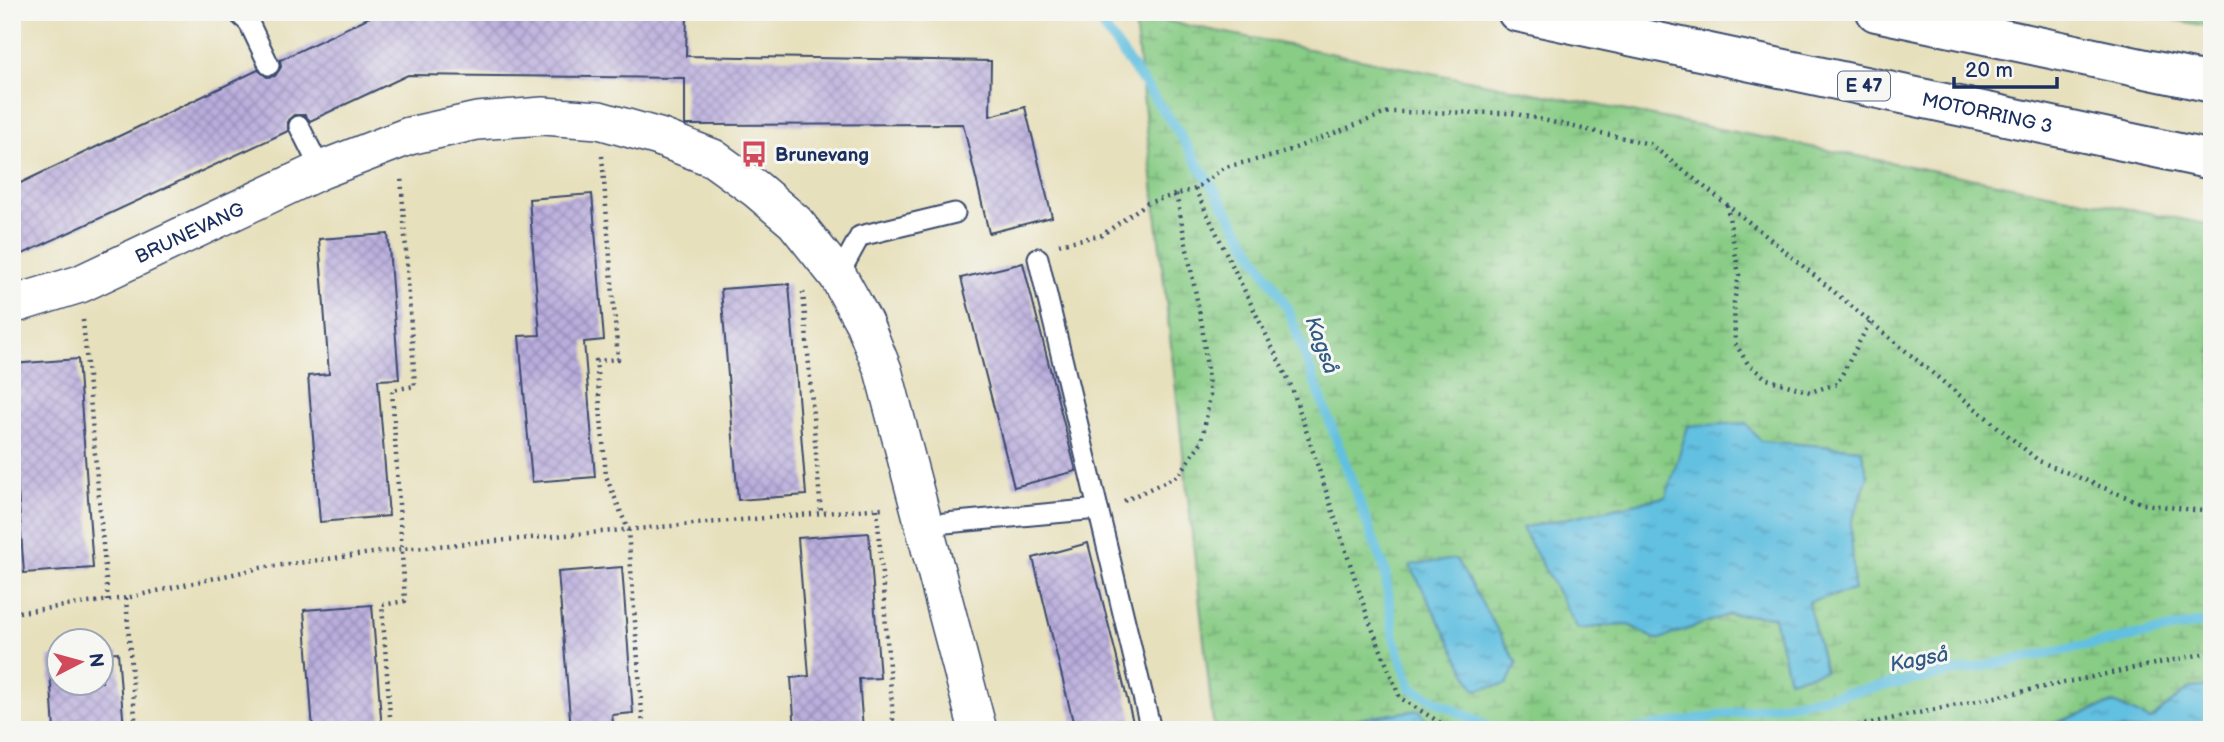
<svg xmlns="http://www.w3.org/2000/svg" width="2224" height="742" viewBox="0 0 2224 742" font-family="'Balsamiq Sans',sans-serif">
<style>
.grass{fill:url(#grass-tufts);stroke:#527e72;stroke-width:2}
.wetland{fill:url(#wetland-marsh);stroke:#527e72;stroke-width:2;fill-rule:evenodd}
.water{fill:url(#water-ripples);stroke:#3e789f;stroke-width:2}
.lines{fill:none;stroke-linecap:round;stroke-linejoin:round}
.stream{stroke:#62c0e0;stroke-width:10}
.building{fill:url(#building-cross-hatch)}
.service-casing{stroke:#3a4a6c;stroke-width:23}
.minor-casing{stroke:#3a4a6c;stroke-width:40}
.motorway-casing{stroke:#3a4a6c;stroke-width:42}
.path{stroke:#3a4a6c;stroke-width:4.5;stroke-dasharray:2 5;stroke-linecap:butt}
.service{stroke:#fff;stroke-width:19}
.minor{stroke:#fff;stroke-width:37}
.motorway{stroke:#fff;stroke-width:38}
.labels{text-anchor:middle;stroke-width:6;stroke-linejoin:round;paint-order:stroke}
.shield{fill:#f6f6f2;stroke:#5d6b8a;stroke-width:2}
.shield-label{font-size:18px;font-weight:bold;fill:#1b2f5e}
.street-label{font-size:19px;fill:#1b2f5e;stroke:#f6f6f2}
.poi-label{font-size:19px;font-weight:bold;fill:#1b2f5e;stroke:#f6f6f2;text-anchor:start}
.water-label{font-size:21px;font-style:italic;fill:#305a85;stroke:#f6f6f2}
</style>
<defs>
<pattern id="grass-tufts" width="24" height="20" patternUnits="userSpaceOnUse" patternTransform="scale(1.75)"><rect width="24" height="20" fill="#88cc85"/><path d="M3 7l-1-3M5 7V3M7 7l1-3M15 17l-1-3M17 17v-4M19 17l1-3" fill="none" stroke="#6ea670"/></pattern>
<pattern id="wetland-marsh" width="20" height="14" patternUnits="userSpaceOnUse" patternTransform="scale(1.75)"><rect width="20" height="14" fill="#88cc85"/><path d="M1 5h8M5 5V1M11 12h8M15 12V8" fill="none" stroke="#6ea670"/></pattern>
<pattern id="water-ripples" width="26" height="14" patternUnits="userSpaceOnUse" patternTransform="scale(1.75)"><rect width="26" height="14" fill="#62c0e0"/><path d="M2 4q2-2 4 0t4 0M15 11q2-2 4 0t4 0" fill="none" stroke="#509cb9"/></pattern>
<pattern id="building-cross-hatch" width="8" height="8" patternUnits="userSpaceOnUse" patternTransform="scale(1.75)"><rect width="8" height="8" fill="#baaddd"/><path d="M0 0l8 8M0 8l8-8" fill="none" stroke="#968db6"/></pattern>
</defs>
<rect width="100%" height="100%" fill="#f6f6f2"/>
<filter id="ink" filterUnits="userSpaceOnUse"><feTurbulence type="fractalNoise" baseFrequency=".0143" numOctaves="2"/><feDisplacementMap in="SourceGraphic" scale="14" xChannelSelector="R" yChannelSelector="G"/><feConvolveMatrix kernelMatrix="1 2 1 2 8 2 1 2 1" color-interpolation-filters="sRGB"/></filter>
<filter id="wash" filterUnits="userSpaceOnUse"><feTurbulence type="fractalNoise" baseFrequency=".00686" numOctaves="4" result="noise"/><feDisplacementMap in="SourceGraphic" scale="28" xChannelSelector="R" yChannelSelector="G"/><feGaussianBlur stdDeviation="1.57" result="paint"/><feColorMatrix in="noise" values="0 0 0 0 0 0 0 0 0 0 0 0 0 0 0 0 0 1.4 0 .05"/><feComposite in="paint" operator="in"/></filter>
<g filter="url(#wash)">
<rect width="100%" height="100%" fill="#e7e0bc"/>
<!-- grass -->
<path class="grass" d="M2135,12H2212V27Z"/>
<!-- wetland -->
<path class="wetland" d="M1134,15L2212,225V686L2190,688L2150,720L2113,703L2033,730H1949L1941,726L1925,730H1436L1418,710L1345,721L1340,730H1214ZM1761,441L1861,449L1868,476L1851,524L1854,590L1808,602L1825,670L1789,680L1774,617L1730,614L1657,640L1627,624L1579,629L1522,528L1666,497Z"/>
<!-- water -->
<path class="water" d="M1745,423L1761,441L1861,449L1868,476L1851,524L1854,590L1808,602L1825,671L1789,680L1774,617L1730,614L1657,640L1627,624L1578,629L1522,528L1666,497L1688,426Z
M1456,559L1517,663L1507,684L1475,690L1410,565Z
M2212,686V730H2033L2114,703L2150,720L2190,688Z
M1419,710L1436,730H1340L1345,721Z"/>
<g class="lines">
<!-- stream -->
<path class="stream" d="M1043,12L1098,19L1174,125L1288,309L1385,571L1394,638L1411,688L1494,730
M1632,730L1816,699L2212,621"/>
</g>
<g id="blocks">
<!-- building -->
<path class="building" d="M380,12H687L686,56L991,61L990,116L1025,107L1052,217L989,233L963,124L685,125V78L408,75L310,121L305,115H294L288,120V131L12,259V187L258,70L267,77L275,76L281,67L280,60Z
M592,194L604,340L584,342L595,477L532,482L519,336L540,335L529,199Z
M388,234L399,379L378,380L389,516L320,522L308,376L329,374L319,239Z
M1023,263L1076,471L1014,487L961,278Z
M789,284L806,495L738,500L721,289Z
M78,359L93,568L24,573L12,413V364Z
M869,533L880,678L859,679L863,730H795L791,678L809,676L798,538Z
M1088,543L1135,730H1075L1033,558Z
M622,567L633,713L612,715L614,730H571L558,572Z
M372,605L382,730H313L304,610Z
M118,652L124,730H54L49,657L60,656V682H102V653Z"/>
</g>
</g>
<g filter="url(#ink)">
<use href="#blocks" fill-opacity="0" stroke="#3a4a6c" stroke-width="2"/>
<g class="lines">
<!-- service casing -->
<g class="service-casing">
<path id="service" d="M237,12L249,23L269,65
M299,126L321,170
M1038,258L1151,730
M838,276L860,236L955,213
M924,525L1098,509"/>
</g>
<!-- minor casing -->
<g class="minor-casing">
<g id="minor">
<path id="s1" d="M12,305L80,284L321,170L409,136L477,121L543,116L599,120L659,137L713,158L756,189L795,222L838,276L864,323L883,370L978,730"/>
</g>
</g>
<!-- motorway casing -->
<g class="motorway-casing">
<g id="motorway">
<path id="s2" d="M1517,12L2212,160"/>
<path d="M1876,12L2212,83"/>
</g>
</g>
<!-- path -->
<path class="path" d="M602,156L618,359L596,361L606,476L628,530L643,726L626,728L627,730
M1195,189L1292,388L1368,618L1400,698L1452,730
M1727,205L1739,275L1734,302L1735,343L1748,364L1767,379L1810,392L1837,384L1870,322
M1059,244L1102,235L1147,203L1195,189L1225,167L1277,155L1389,112L1512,113L1650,144L1764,234L2039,461L2143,504L2212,512
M803,292L821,514
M83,320L108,601
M1124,501L1179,475L1202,441L1210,396L1202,325L1176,194
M877,509L893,719L883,730
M126,598L136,730
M12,613L126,598L260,568L402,549L882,508
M391,730L382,605L405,601L392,390L415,386L401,176
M1837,730L2212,652"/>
<!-- service -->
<use href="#service" class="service"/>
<!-- minor -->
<use href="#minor" class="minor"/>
<!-- motorway -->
<use href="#motorway" class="motorway"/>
</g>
</g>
<!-- icons -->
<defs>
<g id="bus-bare" transform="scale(2.1)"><path d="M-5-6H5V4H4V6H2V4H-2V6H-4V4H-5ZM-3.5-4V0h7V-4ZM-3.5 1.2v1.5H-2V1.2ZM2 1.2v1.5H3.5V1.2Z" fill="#d1495b" stroke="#f6f6f2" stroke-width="2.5" paint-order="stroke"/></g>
</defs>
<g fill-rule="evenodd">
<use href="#bus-bare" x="754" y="154"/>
</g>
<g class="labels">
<!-- shield labels -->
<rect class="shield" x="1838" y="71.5" width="52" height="29" rx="5"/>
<g class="shield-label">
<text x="1864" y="92">E 47</text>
</g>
<!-- street labels -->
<g class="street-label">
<text dy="7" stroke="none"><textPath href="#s2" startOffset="481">MOTORRING 3</textPath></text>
<text dy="7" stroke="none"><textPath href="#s1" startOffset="192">BRUNEVANG</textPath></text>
</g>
<!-- poi labels -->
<g class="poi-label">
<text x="775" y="161">Brunevang</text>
</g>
<!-- water labels -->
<g class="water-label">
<text transform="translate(1322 345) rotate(70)" y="7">Kagså</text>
<text transform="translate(1919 659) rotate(-11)" y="7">Kagså</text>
</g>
</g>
<!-- margin -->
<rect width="2224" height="742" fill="none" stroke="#f6f6f2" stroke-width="42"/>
<!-- north arrow -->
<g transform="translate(80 662) rotate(84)"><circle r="33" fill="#f6f6f2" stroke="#9ea6b7" stroke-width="2"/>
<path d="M0-5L12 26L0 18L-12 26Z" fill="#d1495b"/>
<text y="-10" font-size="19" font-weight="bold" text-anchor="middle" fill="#1b2f5e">N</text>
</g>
<!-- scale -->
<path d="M1954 77v10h103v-10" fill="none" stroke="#1b2f5e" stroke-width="3.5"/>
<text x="1965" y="77" font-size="21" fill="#1b2f5e" stroke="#f6f6f2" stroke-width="5" paint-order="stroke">20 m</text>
</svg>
